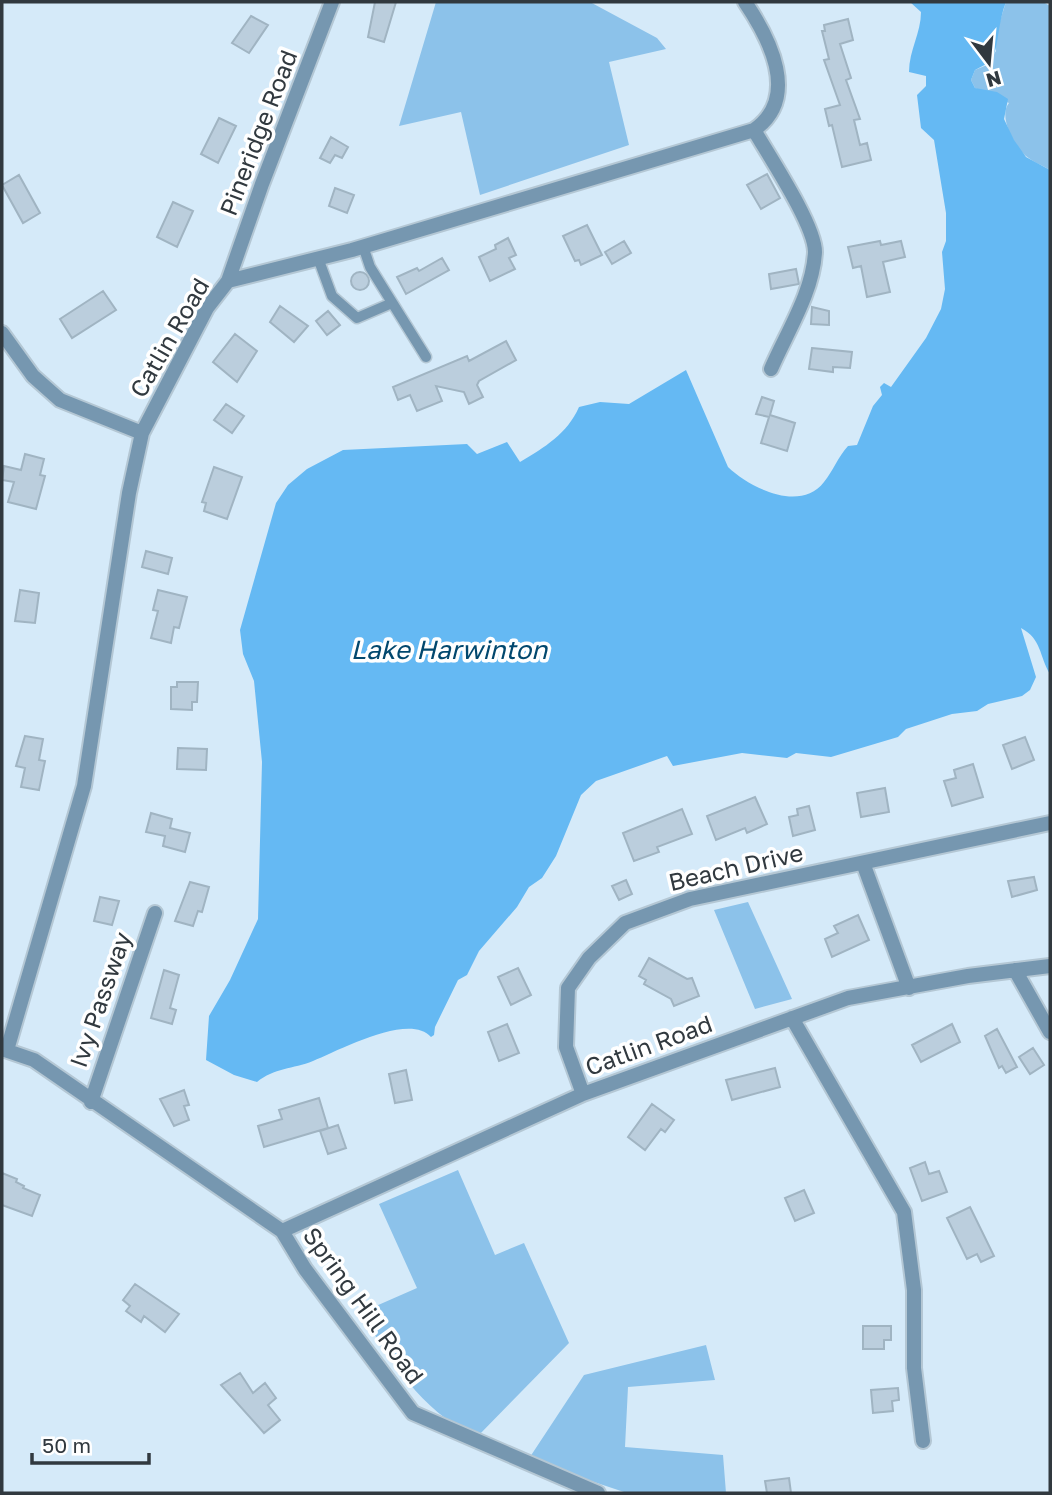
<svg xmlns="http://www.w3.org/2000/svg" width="1052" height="1495" viewBox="0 0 1052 1495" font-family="'Golos Text',sans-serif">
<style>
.green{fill:#8cc2ea}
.water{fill:#65b9f3}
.building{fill:#bbcedd;stroke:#a0b4c2;stroke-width:2}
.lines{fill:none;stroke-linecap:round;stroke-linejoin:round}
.lane-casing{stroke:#b4c7d4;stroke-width:13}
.street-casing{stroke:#b4c7d4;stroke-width:18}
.lane{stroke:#7697b0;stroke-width:10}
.street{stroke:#7697b0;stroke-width:14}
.labels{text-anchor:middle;stroke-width:7;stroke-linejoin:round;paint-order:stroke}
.street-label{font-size:24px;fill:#31393f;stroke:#fff}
.water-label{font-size:26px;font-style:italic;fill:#02486e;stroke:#fff}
</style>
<rect width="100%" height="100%" fill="#d5eaf9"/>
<!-- green -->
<path class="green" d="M436,2H590L657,38L666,49L609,62L629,145L480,195L461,112L399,126Z
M1006,2H1043L1050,6V170C1042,165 1033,162 1026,156C1014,146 998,116 1009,103L975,88L971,80L975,70L987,65L996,51L994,40Z
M748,902L792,999L755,1009L714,910Z
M458,1170L495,1255L524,1243L569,1343L476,1438C416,1405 397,1367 360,1313L417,1288L379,1204Z
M706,1345L715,1380L628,1387L625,1447L723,1455L726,1493H627L528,1460L584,1375Z"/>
<!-- water -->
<path class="water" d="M910,2H1006C998,22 999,43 992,61L975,70L971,80L975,88L997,92L1008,99L1004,119L1014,140L1026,157L1050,170V674C1039,656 1042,639 1021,628L1036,677L1030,690L1022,696L988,704L977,711L952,714L906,729L898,737L831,757L796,753L787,758L742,753L673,766L667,756L596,781L581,795L556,856L542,878L529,887L517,907L479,951L467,975L458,980L435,1027L434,1035L431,1037C409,1012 338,1051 313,1061C293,1069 274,1068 257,1082L234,1075L206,1060L209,1016L230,980L258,919L262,762L254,681L243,654L240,630L276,503L288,485L307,469L343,450L467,444L477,454L507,442L520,462C545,447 567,434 579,407L600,402L629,404L686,370L728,467C750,488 800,513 824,482C833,471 838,457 848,446L857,445L873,406L882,395L880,387L884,383L891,387L926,338L941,309L945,289L942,252L946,241V213L934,140L921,128L917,95L926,86V76L909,72C909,50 921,33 921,12Z"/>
<!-- building -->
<path class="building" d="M375,2H396L384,42L368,37Z
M251,16L268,25L249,53L232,43Z
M848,19L853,40L840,44L851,78L846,80L860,119L854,120L860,145L867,143L871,160L842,167L832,125L829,126L825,109L840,105L824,60L829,59L822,31H825L824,25Z
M219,118L236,126L218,163L201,154Z
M331,137L348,147L342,158L335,155L330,163L320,158Z
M767,174L780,198L761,209L747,185Z
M19,175L40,213L23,223L2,185Z
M335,188L354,195L347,213L329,206Z
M173,202L193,211L177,247L157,237Z
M587,225L602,255L581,265L579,260L575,261L563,236Z
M508,238L516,255L509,258L515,269L490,281L479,257L496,249L495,245Z
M624,241L631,253L612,264L605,252Z
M880,241L881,245L901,241L905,257L883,262L890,292L867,297L861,266L853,268L848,247Z
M442,258L449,270L406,294L397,277L417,268L419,271Z
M796,269L799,284L771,289L769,274Z
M351 281a9 9 0 1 1 18 0a9 9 0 1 1-18 0Z
M103,291L116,310L72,338L60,319Z
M280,306L308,326L294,342L270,322Z
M812,307L829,311V325L811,324Z
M328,311L340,325L327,335L316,321Z
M235,334L257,351L237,382L213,362Z
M506,341L516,360L479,381L477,385L483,397L469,404L464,392L436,386L442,401L417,411L410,395L398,400L393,387L467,356L469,361Z
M812,348L852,352L850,368L833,367V372L809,369Z
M762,397L774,401L770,415L795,423L787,451L761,443L769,417L756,414Z
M226,404L244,416L232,433L214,420Z
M25,454L44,459L40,475L45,476L36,509L8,502L14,482L2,480L4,466L21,470Z
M214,467L242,477L227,519L204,511L206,503L202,502Z
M146,551L172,558L168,574L142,567Z
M20,590L39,593L35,623L15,621Z
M158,590L187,597L179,628L174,627L171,643L151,638L158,611L153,610Z
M177,682H198L197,702H192V710L171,709V687H177Z
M25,736L43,739L39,760L45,761L39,790L21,787L25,768L16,766Z
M1025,737L1034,760L1012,769L1003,745Z
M178,748L207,749L206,770L177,769Z
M973,764L983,797L952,806L944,781L956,778L954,770Z
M885,788L889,812L861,817L857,793Z
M755,797L767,824L747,833L745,828L716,840L707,816Z
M809,806L815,830L793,836L789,817L798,815L797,809Z
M682,809L692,834L657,847L659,852L634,861L623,833Z
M151,813L172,819L170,828L190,833L185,852L163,846L165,836L146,832Z
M1034,877L1037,890L1012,897L1008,881Z
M626,880L632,894L619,900L612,886Z
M190,882L209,887L202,912L198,911L193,926L175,921Z
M100,897L119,901L112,925L94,921Z
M858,915L869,940L832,957L825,939L838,933L834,926Z
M649,958L687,979L692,978L699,996L674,1006L671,999L644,984L646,980L639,976Z
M518,968L531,995L511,1005L498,977Z
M164,970L179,975L170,1008L176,1010L172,1024L151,1018Z
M507,1024L519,1053L499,1061L488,1032Z
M952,1024L960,1042L921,1062L912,1045Z
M997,1029L1017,1067L1006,1073L1002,1066L999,1068L985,1036Z
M1033,1048L1044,1065L1030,1074L1019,1057Z
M775,1068L780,1087L732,1100L726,1080Z
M406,1070L412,1100L395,1103L389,1074Z
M184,1090L189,1105L184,1106L189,1120L174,1126L160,1099Z
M319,1098L328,1128L264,1147L258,1126L282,1119L279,1110Z
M652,1104L674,1120L665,1132L661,1129L645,1150L628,1137Z
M338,1125L346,1148L328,1154L320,1131Z
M925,1162L929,1174L939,1171L947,1192L922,1201L910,1168Z
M2,1173L17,1179L16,1182L24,1186L23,1188L40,1195L32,1216L2,1205Z
M804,1190L814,1213L795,1221L785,1198Z
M970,1207L994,1256L981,1262L977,1254L967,1259L947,1218Z
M135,1284L179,1314L165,1332L144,1316L141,1322L126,1311L130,1306L123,1300Z
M863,1326H891V1340H884V1349H863Z
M240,1373L253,1393L265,1383L276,1398L268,1405L280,1420L264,1433L221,1385Z
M898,1388L899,1400L892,1401L893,1411L873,1413L871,1390Z
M789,1478L791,1493H767L765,1481Z"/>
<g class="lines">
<!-- lane casing -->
<g class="lane-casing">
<path id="lane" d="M363,246L370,267L426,357
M318,258L332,296L357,318L392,303"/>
</g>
<!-- street casing -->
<g class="street-casing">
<path id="street" d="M754,130C769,156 815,225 815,252C813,292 787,332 771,369
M228,281L262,184L332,2
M2,333L33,376L60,400L142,433
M863,863L909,988
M1015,970L1050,1032
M792,1018L904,1212L914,1290V1368L923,1441
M2,1049L34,1060L282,1231L305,1269L413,1413L598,1493
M7,1050L84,786L129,493L142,433L207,308L228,281L352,250L754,130C800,98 770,39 745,2
M583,1094L566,1047L568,988L589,958L625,923L690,899L1050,823
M91,1102L155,913
M282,1231L583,1094L848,998L968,976L1050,966"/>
</g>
<!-- lane -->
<use href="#lane" class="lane"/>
<!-- street -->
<use href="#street" class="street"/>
</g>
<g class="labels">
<!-- street labels -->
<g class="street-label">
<text transform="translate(259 133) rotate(-69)" y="8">Pineridge Road</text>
<text transform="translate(170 338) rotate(-60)" y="8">Catlin Road</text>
<text transform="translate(736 868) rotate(-13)" y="8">Beach Drive</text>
<text transform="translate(101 1000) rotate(-71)" y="8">Ivy Passway</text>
<text transform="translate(649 1046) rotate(-20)" y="8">Catlin Road</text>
<text transform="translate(363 1306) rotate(54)" y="8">Spring Hill Road</text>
</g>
<!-- water labels -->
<g class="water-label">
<text x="449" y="659">Lake Harwinton</text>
</g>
</g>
<!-- border -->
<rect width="1052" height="1495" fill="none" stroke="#31393f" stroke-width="7"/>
<!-- north arrow -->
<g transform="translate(989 63) rotate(164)" stroke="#ffffff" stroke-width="5" paint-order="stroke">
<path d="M0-5L12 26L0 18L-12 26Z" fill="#31393f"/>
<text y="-10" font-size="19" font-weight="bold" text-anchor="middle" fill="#31393f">N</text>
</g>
<!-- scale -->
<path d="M32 1453v10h117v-10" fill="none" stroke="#31393f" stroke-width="3.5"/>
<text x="42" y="1453" font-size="21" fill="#31393f" stroke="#ffffff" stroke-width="5" paint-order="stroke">50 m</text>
</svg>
